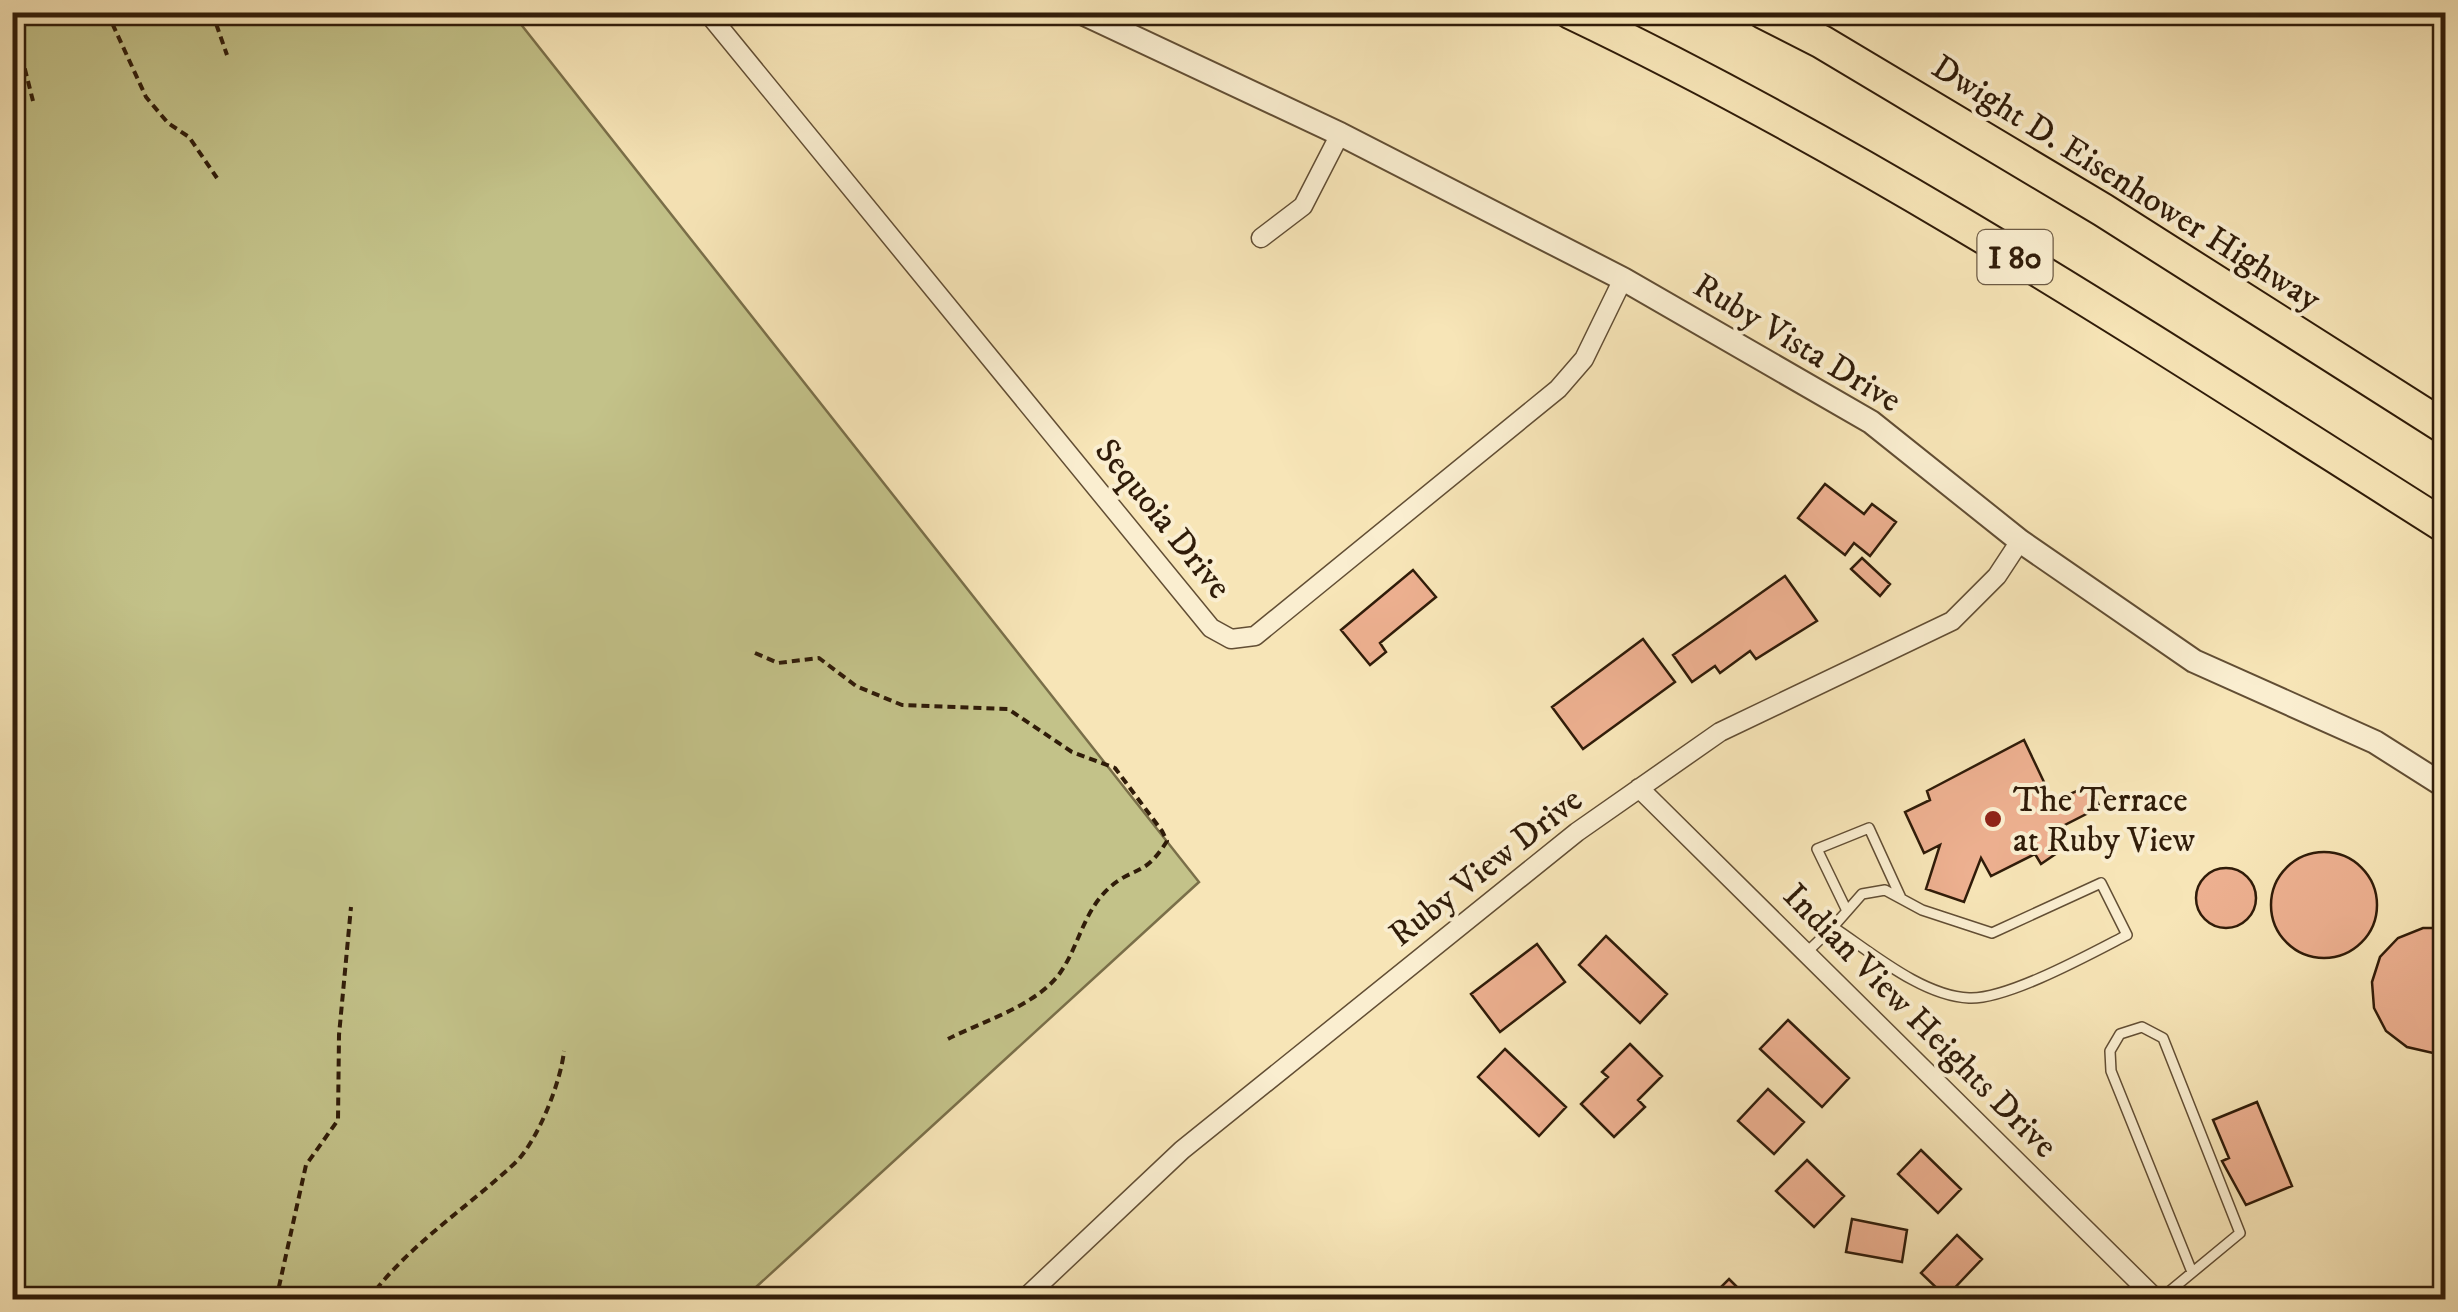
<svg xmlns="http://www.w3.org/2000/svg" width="2458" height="1312" viewBox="0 0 2458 1312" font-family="'IM FELL DW Pica',serif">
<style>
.green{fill:#c3c289;stroke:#7a6f49;stroke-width:2.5}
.building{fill:#edb090;stroke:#301c09;stroke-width:2.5}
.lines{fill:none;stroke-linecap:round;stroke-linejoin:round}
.service-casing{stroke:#624e34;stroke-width:12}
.minor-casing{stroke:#624e34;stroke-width:21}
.tertiary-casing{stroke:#624e34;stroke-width:26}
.motorway-casing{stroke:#301c09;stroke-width:36}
.path{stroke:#301c09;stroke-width:4;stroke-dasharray:8 5;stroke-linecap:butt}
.service{stroke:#faeed0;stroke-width:9}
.minor{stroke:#faeed0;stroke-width:18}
.tertiary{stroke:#faeed0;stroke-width:22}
.motorway{stroke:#f7e5b7;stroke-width:32}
.poi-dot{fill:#8f2418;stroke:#faeed0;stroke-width:4}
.labels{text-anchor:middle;stroke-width:8;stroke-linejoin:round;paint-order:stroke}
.shield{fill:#faeed0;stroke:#6d5b45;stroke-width:2.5}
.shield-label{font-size:32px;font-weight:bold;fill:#301c09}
.street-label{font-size:35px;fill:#301c09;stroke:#faeed0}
.poi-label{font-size:35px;fill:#301c09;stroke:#faeed0;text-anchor:start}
</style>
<rect width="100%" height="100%" fill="#f7e5b7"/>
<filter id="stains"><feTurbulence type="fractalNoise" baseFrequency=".002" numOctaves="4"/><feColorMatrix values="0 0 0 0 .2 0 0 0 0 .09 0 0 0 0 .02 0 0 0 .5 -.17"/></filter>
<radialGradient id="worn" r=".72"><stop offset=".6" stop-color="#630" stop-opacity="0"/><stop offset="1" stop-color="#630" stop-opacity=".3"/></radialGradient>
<!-- green -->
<path class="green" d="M12,13H512L1199,882L743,1299H13Z"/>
<!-- building -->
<path class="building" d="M1825,484L1864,514L1872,504L1896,522L1870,556L1854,543L1845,555L1798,518Z
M1862,558L1890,584L1880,596L1851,569Z
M1413,570L1436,597L1380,643L1386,652L1370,665L1341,630Z
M1785,576L1817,621L1756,659L1750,651L1720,673L1715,666L1692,682L1673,655Z
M1643,639L1675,682L1583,749L1552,707Z
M2024,740L2053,801L2089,786L2100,807L2063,826L2064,832L2050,839L2057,853L2041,864L2035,854L1991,876L1981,858L1964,902L1926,889L1940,845L1924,853L1905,812L1930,800L1927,791Z
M2271 905a53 53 0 1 1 106 0a53 53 0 1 1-106 0Z
M2196 898a30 30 0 1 1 60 0a30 30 0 1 1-60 0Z
M2423,928H2446V1050L2433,1053L2407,1047L2386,1031L2374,1008L2372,982L2380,957L2398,938Z
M1606,936L1667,994L1640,1023L1579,965Z
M1537,944L1565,982L1500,1032L1471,994Z
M1788,1020L1849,1078L1822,1107L1760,1049Z
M1630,1044L1662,1076L1638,1100L1645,1107L1614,1137L1581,1104L1608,1077L1602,1072Z
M1505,1049L1566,1107L1539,1136L1478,1077Z
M1768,1089L1804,1122L1774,1154L1738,1121Z
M2257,1102L2292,1186L2246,1205L2222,1161L2229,1158L2213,1120Z
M1921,1150L1961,1189L1938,1213L1898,1174Z
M1807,1160L1844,1196L1814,1227L1776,1191Z
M1852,1219L1907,1230L1902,1262L1846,1252Z
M1957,1235L1982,1259L1946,1297L1921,1273Z
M1729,1279L1750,1300L1711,1297Z"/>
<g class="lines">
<!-- service casing -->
<g class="service-casing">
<path id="service" d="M1847,911L1817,849L1869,828L1901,898
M1806,953L1833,927C1871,952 1922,996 1969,998C2007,1000 2092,953 2127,935L2101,883L1992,933L1922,910L1885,890L1862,894L1833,927
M2159,1300L2240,1233L2163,1038L2142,1027L2120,1034L2110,1051L2111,1071L2192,1272"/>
</g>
<!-- minor casing -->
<g class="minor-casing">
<path id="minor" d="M707,12L1211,628L1231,639L1255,636L1558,389L1584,359L1623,279
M1261,238L1303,206L1340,134
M1639,788L2157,1300
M1023,1300L1182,1150L1577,832L1720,732L1952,621L1997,576L2020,541"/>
</g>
<!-- tertiary casing -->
<g class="tertiary-casing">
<path id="tertiary" d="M1080,12L1340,134L1623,279L1871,422L2020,541L2194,661L2375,742L2446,787"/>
</g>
<!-- motorway casing -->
<g class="motorway-casing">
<path id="motorway" d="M1570,12C1876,158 2160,346 2446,527
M1763,12L1822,42L2103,210L2446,428"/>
</g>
<!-- path -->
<path class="path" d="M107,12L146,97L168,123L189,137L217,178
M212,12L227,55
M12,18L33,101
M755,653L778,663L819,658L856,686L902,705L1008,709L1072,752L1115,768L1162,831L1167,841C1144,878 1135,865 1109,888C1083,912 1079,946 1060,973C1036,1006 983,1021 948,1039
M17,1267L25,1300
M276,1300L306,1165L338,1120L339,1035L351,907
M368,1300C409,1244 466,1209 515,1163C538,1141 561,1081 564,1051"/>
<!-- service -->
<use href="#service" class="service"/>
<!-- minor -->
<use href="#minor" class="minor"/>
<!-- tertiary -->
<use href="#tertiary" class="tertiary"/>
<!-- motorway -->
<use href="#motorway" class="motorway"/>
</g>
<!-- markers -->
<circle class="poi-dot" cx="1993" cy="819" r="10"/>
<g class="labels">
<!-- shield labels -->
<rect class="shield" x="1977.5" y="230" width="75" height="54" rx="8"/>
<g class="shield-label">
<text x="2015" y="268">I 80</text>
</g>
<!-- street labels -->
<g class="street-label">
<text transform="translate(2127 182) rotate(32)" y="12">Dwight D. Eisenhower Highway</text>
<text transform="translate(1798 342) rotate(31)" y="12">Ruby Vista Drive</text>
<text transform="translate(1164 518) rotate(51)" y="12">Sequoia Drive</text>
<text transform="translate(1485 866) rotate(-38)" y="12">Ruby View Drive</text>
<text transform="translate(1921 1020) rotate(45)" y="12">Indian View Heights Drive</text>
</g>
<!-- poi labels -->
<g class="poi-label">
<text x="2013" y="811">The Terrace<tspan x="2013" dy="40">at Ruby View</tspan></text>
</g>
</g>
<!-- margin -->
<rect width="2458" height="1312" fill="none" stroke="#f7e5b7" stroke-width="50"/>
<rect x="15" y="15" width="2428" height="1282" fill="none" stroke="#301c09" stroke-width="5"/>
<rect x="25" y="25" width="2408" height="1262" fill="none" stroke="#301c09" stroke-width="2.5"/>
<rect width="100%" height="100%" filter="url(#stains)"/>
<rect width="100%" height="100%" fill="url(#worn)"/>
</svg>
